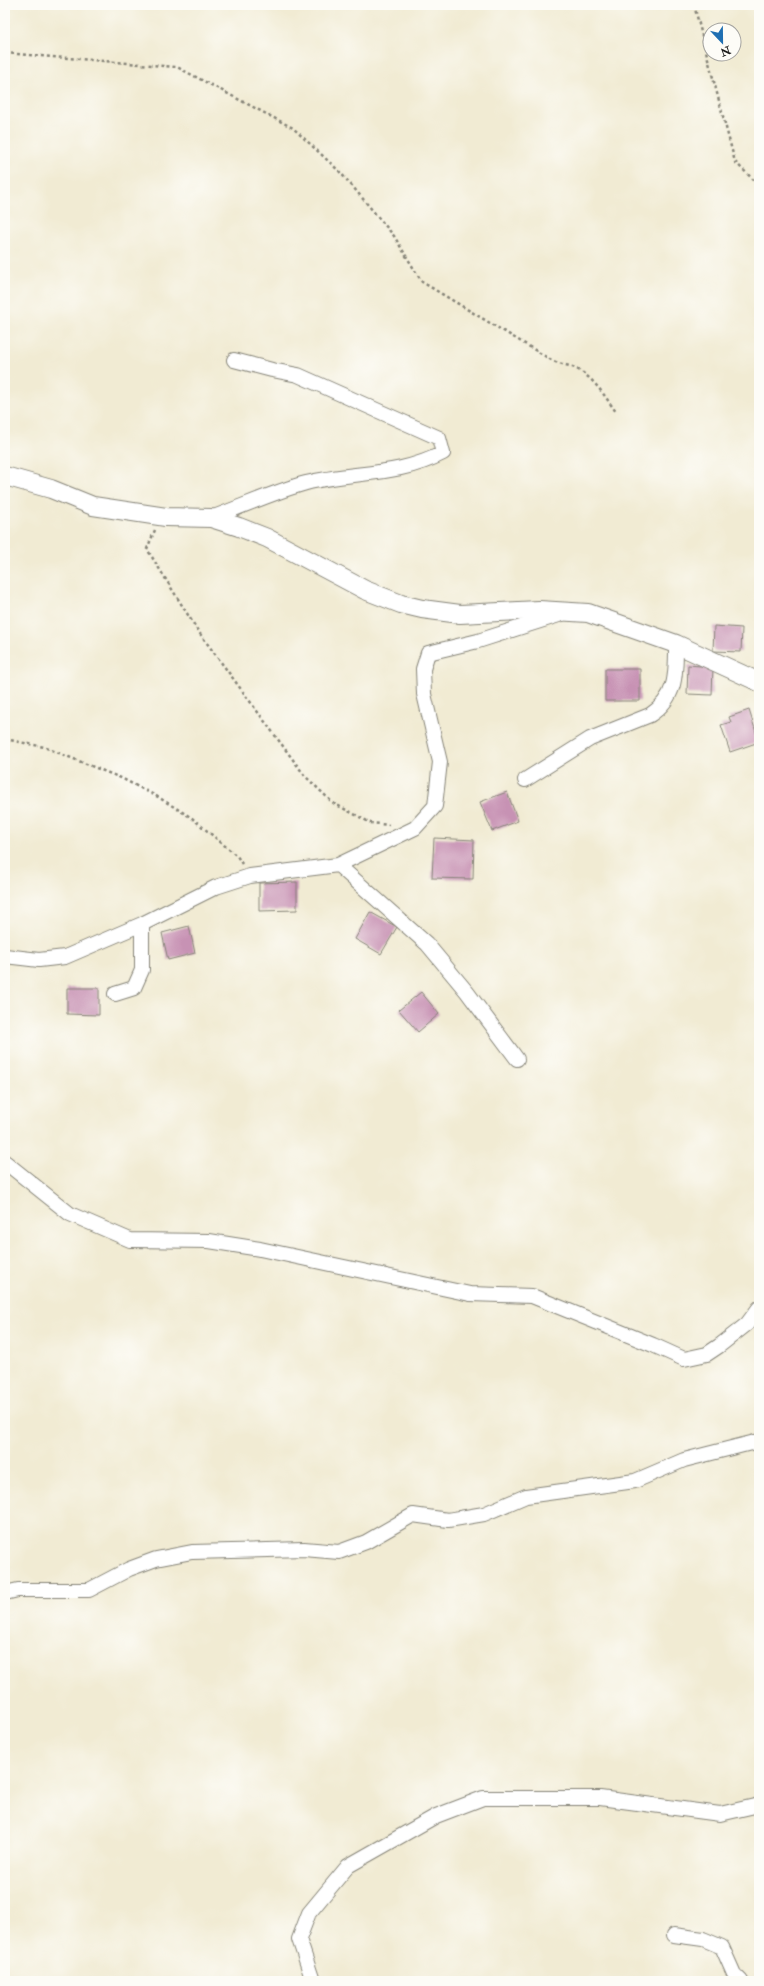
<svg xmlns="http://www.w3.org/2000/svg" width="764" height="1986" viewBox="0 0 764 1986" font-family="'IM FELL Double Pica',serif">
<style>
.building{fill:#c792b4}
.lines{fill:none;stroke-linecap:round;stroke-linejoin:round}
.minor-casing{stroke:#868478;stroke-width:16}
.tertiary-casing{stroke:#868478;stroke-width:20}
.path{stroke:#868478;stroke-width:2.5;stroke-dasharray:3 3;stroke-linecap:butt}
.minor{stroke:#fff;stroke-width:14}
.tertiary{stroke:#fff;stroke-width:18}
</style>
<rect width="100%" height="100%" fill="#fdfcf7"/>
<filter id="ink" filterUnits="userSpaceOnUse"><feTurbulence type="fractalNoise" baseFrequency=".025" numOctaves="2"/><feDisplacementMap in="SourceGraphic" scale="8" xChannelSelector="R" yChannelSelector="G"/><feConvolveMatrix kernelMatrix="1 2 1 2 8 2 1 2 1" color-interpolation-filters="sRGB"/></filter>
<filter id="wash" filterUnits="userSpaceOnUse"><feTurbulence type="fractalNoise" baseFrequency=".012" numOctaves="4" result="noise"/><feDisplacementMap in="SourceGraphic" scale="16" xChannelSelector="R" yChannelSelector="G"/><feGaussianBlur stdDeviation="0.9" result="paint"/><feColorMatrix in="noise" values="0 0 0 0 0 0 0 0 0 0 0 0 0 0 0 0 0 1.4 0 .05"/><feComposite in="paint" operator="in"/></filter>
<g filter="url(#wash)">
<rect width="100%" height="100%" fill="#f1ebd3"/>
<g id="blocks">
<!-- building -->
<path class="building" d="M714,626L742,628L741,652L713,651Z
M688,665L713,667L712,695L687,694Z
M605,669H640V701H605Z
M749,710L759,742L730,752L721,725L731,722L729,717Z
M507,792L518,821L492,831L480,802Z
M434,838L474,840L473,879L432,878Z
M297,882V910L259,911V883Z
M370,912L397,927L381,954L355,939Z
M189,926L195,953L168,960L162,933Z
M67,988H99V1015L67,1014Z
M421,992L439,1014L418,1032L399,1010Z"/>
</g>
</g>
<g filter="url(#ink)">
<use href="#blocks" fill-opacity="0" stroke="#868478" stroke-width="1"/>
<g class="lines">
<!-- minor casing -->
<g class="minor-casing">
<path id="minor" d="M211,518C241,507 276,491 306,483C354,471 397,477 443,453L439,438L298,375L272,370L234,360
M525,780L590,739L650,715C677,697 676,674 676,644
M338,865L427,944L467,992L517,1059
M5,956L39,960L65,957L142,924L216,887L250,876L338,865L415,828L435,806L440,762L424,694L423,669L428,653L478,641L562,614
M115,994L134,988L142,970V924
M5,1162L70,1214L130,1240L209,1241L260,1249L470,1294L532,1296L653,1345L684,1359L707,1354L719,1346L747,1324L759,1308
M5,1593L18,1590H89L129,1569L156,1559L192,1552L304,1549L339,1552L366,1542L413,1515L448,1520L484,1514L526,1496L635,1481L684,1460L759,1441
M674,1935L703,1939L722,1947L734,1974L741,1981
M313,1981L299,1939L309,1913L348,1866L436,1816L483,1798H600L720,1814L759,1805"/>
</g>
<!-- tertiary casing -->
<g class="tertiary-casing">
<path id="tertiary" d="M5,476L51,489L93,506L166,517L211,518L239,527L267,538L365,590L401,604L422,609L460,614L539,610L588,613L676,644L759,682"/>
</g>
<!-- path -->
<path class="path" d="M694,5L735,162L759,185
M5,53L177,67L293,128L339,171L353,187L394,236L422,282L553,361C560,364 568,365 575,368C593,377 605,396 616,412
M155,530L147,549L198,631L305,776L333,803L371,823L389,825
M5,739L44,747L121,778L158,797L192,818L237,856L242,864"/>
<!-- minor -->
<use href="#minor" class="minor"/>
<!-- tertiary -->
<use href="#tertiary" class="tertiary"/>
</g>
</g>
<!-- margin -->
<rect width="764" height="1986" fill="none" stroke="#fdfcf7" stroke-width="20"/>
<!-- north arrow -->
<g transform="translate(722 42) rotate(158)"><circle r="19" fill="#fdfcf7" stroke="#a3a29f"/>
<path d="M0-3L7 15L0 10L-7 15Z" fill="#1f6fb2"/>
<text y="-6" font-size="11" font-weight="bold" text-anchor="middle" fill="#1c1c1c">N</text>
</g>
</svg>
